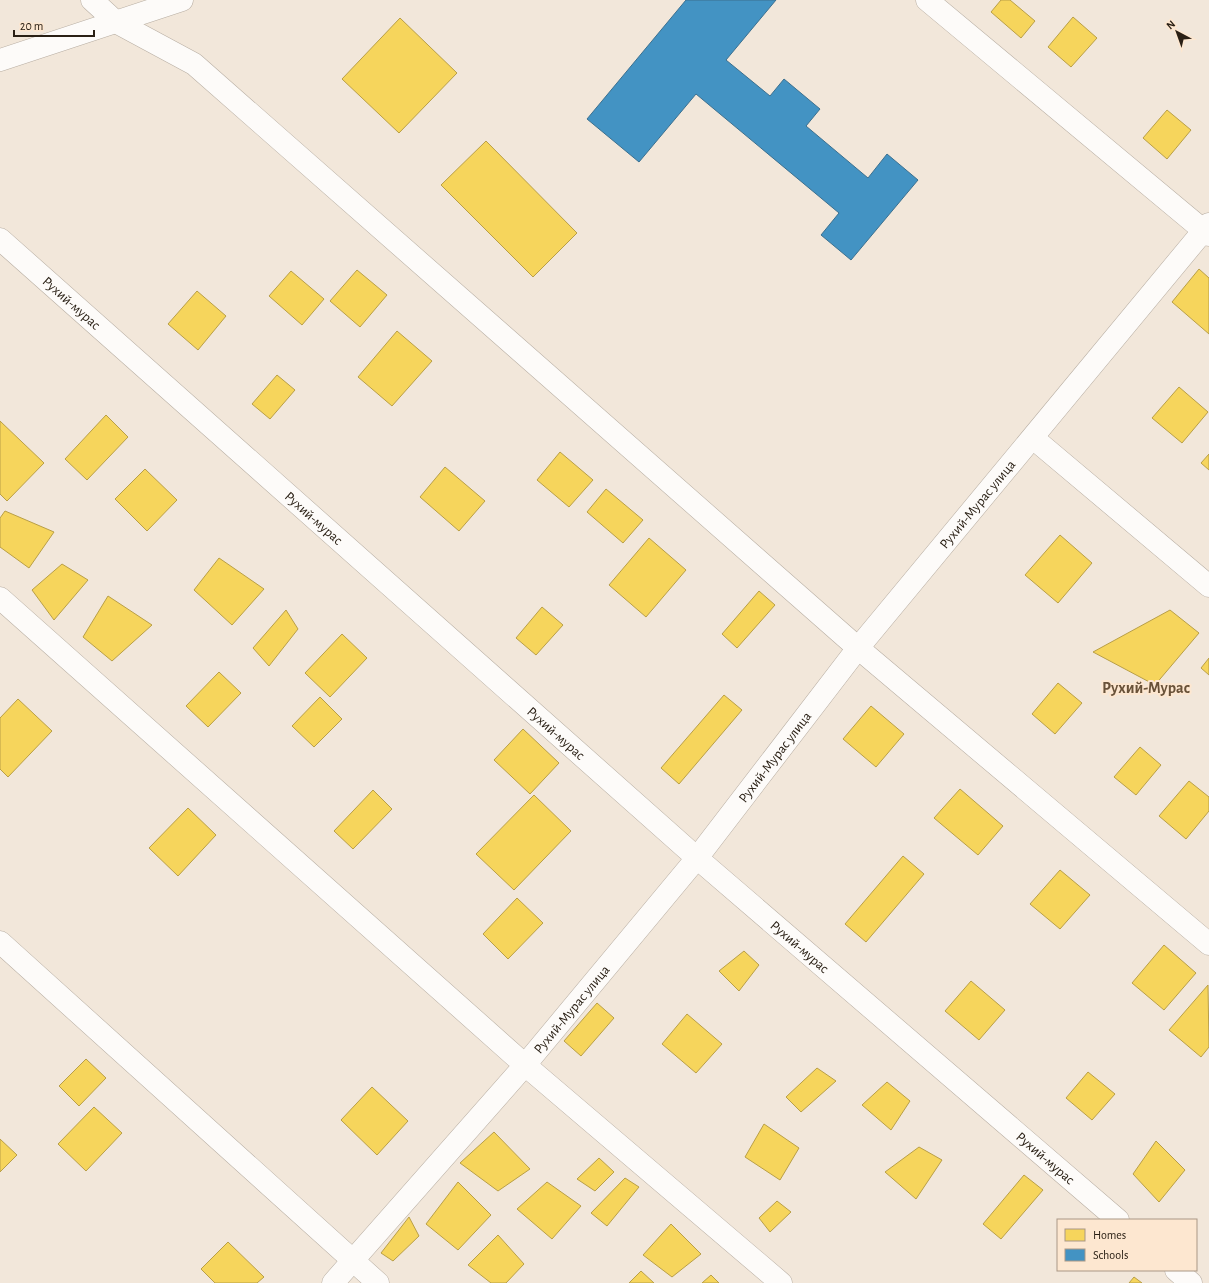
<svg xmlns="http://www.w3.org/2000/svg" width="1209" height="1283" viewBox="0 0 1209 1283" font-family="'Alegreya Sans',sans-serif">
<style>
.homes{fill:#f6d55c;stroke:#b99f47}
.schools{fill:#4393c3;stroke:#3c708f}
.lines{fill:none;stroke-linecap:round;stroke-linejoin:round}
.minor-casing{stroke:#b7ada2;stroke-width:23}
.minor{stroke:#fdfbf9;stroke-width:22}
.labels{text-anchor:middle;stroke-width:4;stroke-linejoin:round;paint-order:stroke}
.street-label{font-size:14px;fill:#2a2015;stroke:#fde7d0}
.quarter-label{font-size:16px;font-weight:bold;fill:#695239;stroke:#fde7d0}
</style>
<rect width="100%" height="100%" fill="#f2e7da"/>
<!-- homes -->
<path class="homes" d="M1001,0H1010L1035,21L1021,38L991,12Z
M1073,17L1097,38L1071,67L1048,47Z
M400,18L457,73L399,133L342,79Z
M1167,110L1191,130L1167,159L1143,138Z
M486,141L577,233L533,277L441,185Z
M1199,269L1209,278V334L1172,302Z
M357,270L387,295L360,327L330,301Z
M291,271L324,299L302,325L269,296Z
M197,291L226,316L198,350L168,324Z
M397,331L432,361L392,406L358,377Z
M277,375L295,390L270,419L252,404Z
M1179,387L1208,412L1182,443L1152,418Z
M106,415L128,437L87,480L65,459Z
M0,421L44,463L7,501L0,494Z
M560,452L593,480L569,507L537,480Z
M1209,454V470L1201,463Z
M445,467L485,501L459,531L420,497Z
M145,469L177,500L147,531L115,499Z
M606,489L643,520L623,543L587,512Z
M5,511L54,532L29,568L0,547V518Z
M1060,535L1092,563L1058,603L1025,575Z
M649,538L686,570L646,617L609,585Z
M219,558L264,589L232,625L194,590Z
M62,564L88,580L54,620L32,590Z
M759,591L775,605L737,648L722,634Z
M108,596L152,625L112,661L83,637Z
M542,607L563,625L536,655L516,638Z
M286,610L298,629L269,666L253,648Z
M1170,610L1199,633L1155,685L1093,652Z
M342,634L367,658L330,697L305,673Z
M1209,658V675L1201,668Z
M219,672L241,693L208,727L186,706Z
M1058,683L1082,703L1055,734L1032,714Z
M724,695L742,710L679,784L661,768Z
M320,697L342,719L314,747L292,726Z
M18,699L52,731L8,777L0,769V718Z
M871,706L904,734L876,767L843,739Z
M523,729L559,763L530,794L494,760Z
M1140,747L1161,765L1136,795L1114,777Z
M1189,781L1209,797V811L1186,839L1159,816Z
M960,789L1003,826L978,855L934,818Z
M373,790L392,809L353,849L334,831Z
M534,795L571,831L514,890L476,854Z
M188,808L216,835L178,876L149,848Z
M903,856L924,874L866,942L845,924Z
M1060,870L1090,895L1060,929L1030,904Z
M517,898L543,923L508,959L483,934Z
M1164,945L1196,973L1164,1010L1132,983Z
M744,951L759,965L739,991L719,971Z
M971,981L1005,1010L979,1040L945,1011Z
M1208,985L1209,1047L1201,1057L1169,1030Z
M597,1003L614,1018L581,1056L564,1041Z
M687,1014L722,1044L696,1073L662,1044Z
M86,1059L106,1078L79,1106L59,1086Z
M817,1068L836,1081L801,1112L786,1097Z
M1088,1072L1115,1094L1092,1120L1066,1098Z
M887,1082L910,1101L891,1130L862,1105Z
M372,1087L408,1121L377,1155L341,1120Z
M94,1107L122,1133L86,1171L58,1144Z
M764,1124L799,1148L780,1180L745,1157Z
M494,1132L530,1169L498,1191L460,1163Z
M0,1139L17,1155L0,1172Z
M1156,1141L1185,1170L1159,1202L1133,1174Z
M919,1147L942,1160L916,1199L885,1172Z
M599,1158L614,1172L595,1191L577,1179Z
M1024,1175L1043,1190L1001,1239L983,1224Z
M625,1178L639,1187L607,1226L591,1213Z
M458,1182L491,1215L458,1250L426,1224Z
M547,1182L581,1206L552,1239L517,1209Z
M777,1201L791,1212L770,1232L759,1218Z
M409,1217L419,1236L393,1261L381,1253Z
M671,1224L701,1254L672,1277L643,1255Z
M498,1235L524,1264L506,1283H491L468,1265Z
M228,1242L264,1277L257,1283H215L201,1269Z
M641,1271L654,1283H629Z
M711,1275L719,1283H702Z
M1134,1277L1142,1283H1129Z"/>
<!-- schools -->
<path class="schools" d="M686,0H776L726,60L770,96L784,79L820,109L806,126L868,178L887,154L918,180L851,260L821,235L839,213L696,94L639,162L587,119Z"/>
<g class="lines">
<!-- minor casing -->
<g class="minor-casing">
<g id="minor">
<path d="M92,0L116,22L194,64L858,648L1209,944"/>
<path d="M927,0L1209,235"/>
<path d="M0,60L182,0"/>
<path id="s1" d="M0,239L697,858L1118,1220"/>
<path d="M1033,438L1209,586"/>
<path d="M0,598L525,1065L781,1283"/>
<path d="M0,942L378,1283"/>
<path d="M1176,1270L1191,1283"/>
<path id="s2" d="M333,1283L525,1065L697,858L858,648L1209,224"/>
</g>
</g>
<!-- minor -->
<use href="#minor" class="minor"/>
</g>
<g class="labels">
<!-- street labels -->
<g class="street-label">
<text dy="5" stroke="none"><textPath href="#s1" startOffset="96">Рухий-мурас</textPath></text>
<text dy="5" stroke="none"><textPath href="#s2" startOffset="1011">Рухий-Мурас улица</textPath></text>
<text dy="5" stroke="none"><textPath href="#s1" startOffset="420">Рухий-мурас</textPath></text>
<text dy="5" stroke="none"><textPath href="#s1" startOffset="744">Рухий-мурас</textPath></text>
<text dy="5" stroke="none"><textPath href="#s2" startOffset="687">Рухий-Мурас улица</textPath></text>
<text dy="5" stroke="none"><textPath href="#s1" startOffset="1068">Рухий-мурас</textPath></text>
<text dy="5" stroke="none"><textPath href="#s2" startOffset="363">Рухий-Мурас улица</textPath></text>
<text dy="5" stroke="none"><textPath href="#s1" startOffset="1392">Рухий-мурас</textPath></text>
</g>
<!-- quarter labels -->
<g class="quarter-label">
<text x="1146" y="693">Рухий-Мурас</text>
</g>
</g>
<!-- legend -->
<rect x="1057" y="1219" width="140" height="52" fill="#fde7d0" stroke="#a99785"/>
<rect x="1065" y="1229" width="20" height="12" fill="#f6d55c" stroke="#a99785"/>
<text x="1093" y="1239" font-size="12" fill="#2a2015">Homes</text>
<rect x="1065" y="1249" width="20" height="12" fill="#4393c3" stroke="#a99785"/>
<text x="1093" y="1259" font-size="12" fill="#2a2015">Schools</text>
<!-- north arrow -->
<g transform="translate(1177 32) rotate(319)" stroke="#fde7d0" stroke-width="3" paint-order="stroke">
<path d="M0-3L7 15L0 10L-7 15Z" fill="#2a2015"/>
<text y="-6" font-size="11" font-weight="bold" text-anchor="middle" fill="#2a2015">N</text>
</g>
<!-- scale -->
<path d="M14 30v6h80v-6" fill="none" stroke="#2a2015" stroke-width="2"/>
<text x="20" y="30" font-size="12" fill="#2a2015" stroke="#fde7d0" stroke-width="3" paint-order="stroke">20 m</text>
</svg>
